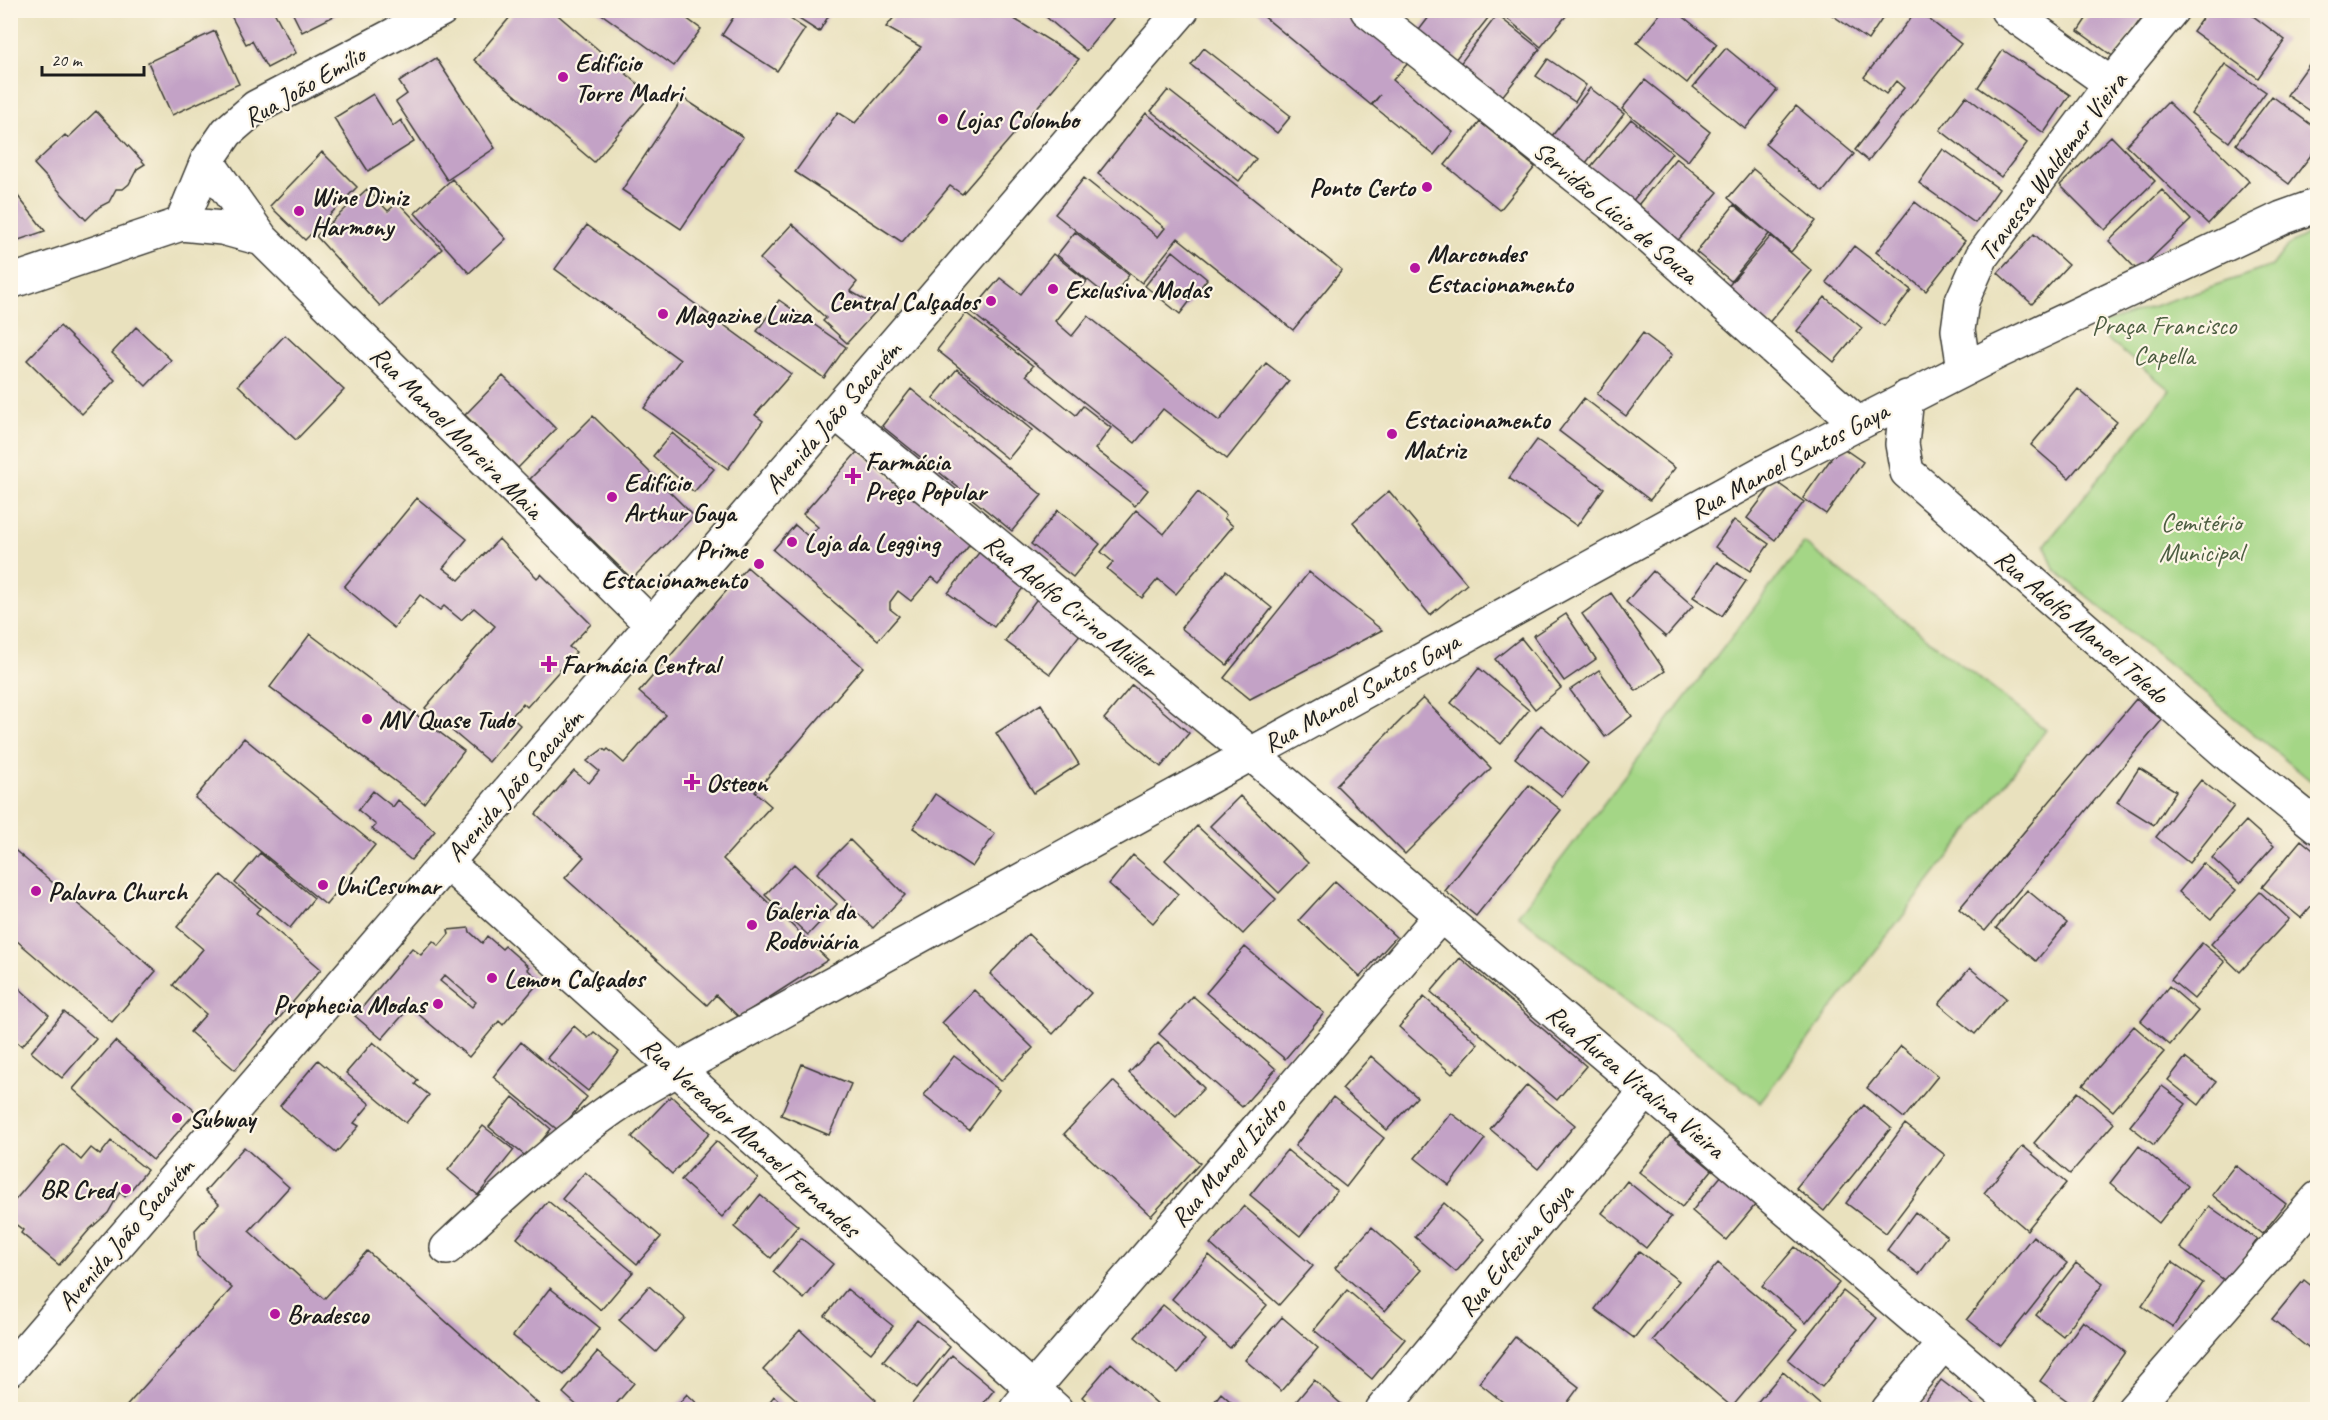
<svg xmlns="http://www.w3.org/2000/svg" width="2328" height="1420" viewBox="0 0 2328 1420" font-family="Caveat,sans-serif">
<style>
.green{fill:#a4d686;stroke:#607951;stroke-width:1.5}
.building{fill:#c3a2c6;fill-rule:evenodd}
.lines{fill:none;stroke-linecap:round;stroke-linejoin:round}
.street-casing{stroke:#3b3a34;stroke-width:36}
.secondary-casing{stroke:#3b3a34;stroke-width:36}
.street{stroke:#fff;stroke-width:33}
.secondary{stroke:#fff;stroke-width:33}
.poi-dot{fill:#b5179e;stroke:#fcf5e5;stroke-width:2}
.labels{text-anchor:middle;stroke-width:4.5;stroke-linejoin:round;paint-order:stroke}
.poi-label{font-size:26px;font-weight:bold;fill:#1c1c1c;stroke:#fcf5e5;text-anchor:start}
.street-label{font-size:26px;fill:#1c1c1c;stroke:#fcf5e5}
.park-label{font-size:26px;fill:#4c5d41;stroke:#fcf5e5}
</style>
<rect width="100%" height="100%" fill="#fcf5e5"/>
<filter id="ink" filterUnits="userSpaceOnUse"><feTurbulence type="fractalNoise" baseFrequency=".0167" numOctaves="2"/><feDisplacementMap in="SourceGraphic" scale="12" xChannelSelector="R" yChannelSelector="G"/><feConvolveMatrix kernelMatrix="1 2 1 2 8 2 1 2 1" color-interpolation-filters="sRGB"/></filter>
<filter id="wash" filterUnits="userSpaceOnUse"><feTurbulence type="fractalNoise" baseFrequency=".008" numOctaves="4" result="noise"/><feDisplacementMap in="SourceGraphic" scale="24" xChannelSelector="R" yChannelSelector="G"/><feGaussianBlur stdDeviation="1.35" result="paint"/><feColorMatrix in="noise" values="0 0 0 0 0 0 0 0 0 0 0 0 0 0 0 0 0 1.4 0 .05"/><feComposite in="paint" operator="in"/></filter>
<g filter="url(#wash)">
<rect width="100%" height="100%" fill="#e9e1be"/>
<!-- green -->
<path class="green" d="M2312,232L2318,236L2317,786L2054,569L2045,545L2170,390L2092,327L2272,266L2287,246Z
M1804,543L2046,730L1760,1102L1518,915Z"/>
<g id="blocks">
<!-- building -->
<path class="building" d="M228,10H273L296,53L267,68L252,41L246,44Z
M291,10H346L302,32Z
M516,10H552L651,95L594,162L474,60Z
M596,10H675L701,29L674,66Z
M738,10H777L805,29L777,71L722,35Z
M785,10H832L819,32Z
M900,10H1000L1079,59L962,194L950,186L902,242L795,172L838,112L855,123L921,47L886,27Z
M1038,10H1106L1114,17L1086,51Z
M1256,10H1348L1410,61L1393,80L1453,132L1434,155L1372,105L1380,95L1371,105Z
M1421,10H1489L1492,13L1450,66L1413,38L1429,17Z
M1497,10H1559L1566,16L1541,47Z
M1663,10H1675L1717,44L1687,83L1637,43Z
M1825,10H1888L1868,40Z
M1917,10L1961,44L1868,161L1855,150L1904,88L1896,81L1886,94L1864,77Z
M2092,10H2135L2143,16L2114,57L2078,31Z
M2208,10H2245L2285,40L2258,78L2193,31Z
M1497,15L1540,49L1501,98L1459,65Z
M215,31L239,84L172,115L148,62Z
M1204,48L1291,116L1277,133L1191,65Z
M1726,48L1777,90L1745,129L1693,87Z
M2003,50L2070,95L2044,133L1978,87Z
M436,58L495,148L447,180L396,102L407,94L399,82Z
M1548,59L1586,85L1575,102L1536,76Z
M2310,63L2318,68V116L2287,95Z
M2225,64L2266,92L2229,142L2191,113Z
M1645,80L1710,132L1688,161L1622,109Z
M1590,88L1624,114L1582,168L1548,141Z
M1168,90L1256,159L1239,181L1151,111Z
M373,94L393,126L401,120L414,142L368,171L334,118Z
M1966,96L2027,143L2001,177L1940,130Z
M2272,96L2318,130V146L2289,184L2236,144Z
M683,98L743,137L681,229L622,190Z
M2168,102L2249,181L2208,224L2126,145Z
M1796,106L1854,154L1823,192L1765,144Z
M96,111L145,164L137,169L129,184L123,189H116L109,202L99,207L86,220L34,164L65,135L68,138Z
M1146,113L1342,270L1293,330L1178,238L1142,283L1055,214L1084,178L1158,237L1165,228L1098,174Z
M1631,119L1672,153L1630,204L1588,170Z
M1480,122L1535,167L1500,210L1445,165Z
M2111,136L2155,181L2105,230L2060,185Z
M1943,149L1999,189L1975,223L1919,183Z
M322,152L357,187L305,240L270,206Z
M1676,158L1718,192L1675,244L1634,210Z
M1753,169L1816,221L1791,252L1728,198Z
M452,179L506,239L469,273L415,213Z
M10,186L45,231L10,243Z
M367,189L388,211L398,202L442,249L380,306L316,236Z
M2162,190L2191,220L2138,271L2109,241Z
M1915,202L1965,241L1926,291L1876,252Z
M1734,205L1769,234L1731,281L1696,252Z
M792,224L857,282L850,291L879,308L847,343L823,321L826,318L760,259Z
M587,225L791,374L755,415L763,421L728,469L644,408L680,360L555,269Z
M1075,232L1129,275L1111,299L1057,255Z
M2034,234L2068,265L2032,304L1998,273Z
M1771,236L1812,271L1767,325L1725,290Z
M1854,246L1911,290L1884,326L1826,282Z
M1173,251L1207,279L1180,314L1145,286Z
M1053,254L1087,281L1055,321L1072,336L1088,316L1219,421L1266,363L1289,381L1227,459L1163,409L1135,443L971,312L1000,278L1021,294Z
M1825,297L1862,328L1834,362L1797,331Z
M779,300L846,347L824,378L757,331Z
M966,313L1033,366L1026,375L1076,415L1083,406L1111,428L1095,449L1148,490L1135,506L937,350Z
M60,326L115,380L82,414L27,360Z
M136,327L171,360L146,386L112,353Z
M1643,333L1672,355L1626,416L1597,394Z
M285,335L344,390L296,440L238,385Z
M957,369L1032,430L1008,459L933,398Z
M503,376L556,429L518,468L465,415Z
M911,389L1042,495L1012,531L882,426Z
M2078,389L2117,422L2069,478L2031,445Z
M1584,398L1675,468L1650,500L1559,431Z
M593,416L694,516L632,579L530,479Z
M672,433L714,469L694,492L653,456Z
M1537,440L1604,488L1577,526L1509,478Z
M1840,446L1863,462L1826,514L1803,498Z
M858,451L972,542L939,583L932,577L911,601L898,591L890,602V609L899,616L878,640L773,550L795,525L809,537L818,527L803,514Z
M1775,481L1804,502L1775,540L1747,518Z
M1389,491L1467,584L1430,615L1353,522Z
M1198,492L1226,515L1224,518L1233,526L1176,594L1158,579L1142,598L1107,569L1113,562L1101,552L1136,510L1164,534Z
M417,498L467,539L443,568L459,580L499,539L537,578L541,574L591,624L569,647L576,652L527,707L523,703L511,717L520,725L489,762L425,708L495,626L474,608L461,620L444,606L440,610L420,595L394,628L344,587Z
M1058,510L1100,544L1073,577L1031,544Z
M1734,520L1769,544L1750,571L1715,547Z
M981,550L1026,584L994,627L948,593Z
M1717,562L1746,581L1722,616L1693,597Z
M747,567L863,667L755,792L771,806L723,859L828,960L739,1017L716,995L707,1005L565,878L584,857L536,814L574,771L589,783L599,771L587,761L603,749L606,751L608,749L624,763L666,715L639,692Z
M1226,571L1272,608L1227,665L1181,628Z
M1653,571L1693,606L1666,637L1626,602Z
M1309,572L1382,630L1250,699L1224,678Z
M1611,593L1665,671L1636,691L1582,614Z
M1039,596L1084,629L1050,674L1005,641Z
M1566,614L1596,659L1564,681L1533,636Z
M310,634L464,751L424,803L270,687Z
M1521,638L1561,688L1535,709L1495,659Z
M1479,668L1529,710L1501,744L1451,703Z
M1599,670L1632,716L1605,737L1570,690Z
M1132,685L1189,733L1161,767L1104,719Z
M1423,698L1491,768L1405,854L1336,785Z
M2136,699L2162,720L1985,931L1959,909Z
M1041,704L1079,764L1034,793L996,733Z
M1541,725L1588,763L1562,796L1515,758Z
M244,738L375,845L326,905L195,798Z
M2139,768L2176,791L2154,825L2117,802Z
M2201,780L2234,806L2189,863L2156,837Z
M1529,785L1561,810L1476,916L1445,891Z
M373,791L393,807L398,800L435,831L411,860L372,829L376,825L358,810Z
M935,794L995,834L972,867L913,828Z
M1240,796L1308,863L1279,893L1210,826Z
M2246,821L2274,846L2240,884L2212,858Z
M1197,826L1276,899L1243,934L1165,860Z
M850,840L905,895L873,928L817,873Z
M2301,840L2318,854V898L2301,918L2262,887Z
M10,846L156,971L112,1022L10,935Z
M260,853L314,898L290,928L235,883Z
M1133,855L1178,894L1153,923L1109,884Z
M2203,863L2236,890L2211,919L2179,892Z
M794,864L837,904L808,935L765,895Z
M221,875L260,908L256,913L321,969L235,1070L190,1032L206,1014L173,985L203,949L177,927Z
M1335,881L1396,937L1360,977L1299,920Z
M2027,890L2067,923L2036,961L1996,928Z
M2260,892L2289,919L2240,972L2211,944Z
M469,928L470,932L482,943L487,936L502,949L505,946L529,967L527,969L540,981L503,1025L499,1021L469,1057L410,1007L382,1039L355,1016L412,948L421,955L433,941L439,946L449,934L448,930ZM445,975L476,1002L472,1007L440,981Z
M1028,934L1091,993L1053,1034L990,974Z
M2202,943L2225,962L2194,999L2171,980Z
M1245,947L1324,1013L1285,1059L1206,993Z
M1460,958L1586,1066L1557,1100L1431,992Z
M1970,968L2006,998L1975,1034L1939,1004Z
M10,980L49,1015L22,1046L10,1036Z
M2169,986L2198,1011L2170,1045L2141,1021Z
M974,990L1033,1048L1001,1081L942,1023Z
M1193,996L1276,1069L1242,1107L1159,1034Z
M1424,997L1478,1044L1452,1074L1399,1027Z
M64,1012L96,1039L62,1078L31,1052Z
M574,1026L588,1038L594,1032L619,1052L588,1091L547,1058Z
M2134,1026L2164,1052L2113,1111L2083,1085Z
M115,1041L196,1112L153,1160L73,1089Z
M373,1042L418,1080L415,1084L429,1095L406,1123L346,1073Z
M521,1042L587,1097L559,1131L493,1077Z
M1158,1043L1204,1088L1176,1117L1129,1073Z
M1901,1046L1938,1076L1904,1118L1867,1088Z
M954,1056L999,1090L969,1130L924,1095Z
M1371,1056L1417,1097L1387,1130L1342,1089Z
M2185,1058L2216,1082L2199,1105L2168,1080Z
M318,1060L370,1104L354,1123L359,1126L336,1153L280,1106Z
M802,1064L851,1084L829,1135L781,1115Z
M1113,1081L1200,1163L1151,1216L1064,1134Z
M1527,1085L1575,1125L1538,1169L1490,1129Z
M2162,1086L2186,1104L2154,1145L2130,1126Z
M2078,1092L2114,1123L2070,1174L2034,1143Z
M671,1096L710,1133L672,1174L632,1137Z
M513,1097L551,1129L528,1158L489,1127Z
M1333,1097L1384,1138L1346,1187L1295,1146Z
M1864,1105L1891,1128L1824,1211L1796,1188Z
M1451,1113L1485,1139L1449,1185L1415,1158Z
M1905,1124L1945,1155L1886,1233L1846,1203Z
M483,1126L514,1150L478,1195L448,1170Z
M1670,1135L1712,1170L1682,1207L1639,1172Z
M111,1141L147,1170L125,1197L120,1192L108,1213L90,1229L59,1265L21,1233L23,1230L10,1220V1206L63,1144L81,1160L91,1148L100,1155Z
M716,1141L758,1178L722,1217L681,1180Z
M2023,1146L2066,1183L2027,1230L1984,1193Z
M2139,1146L2188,1186L2159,1223L2110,1183Z
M244,1147L289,1187L249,1231L324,1299L367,1251L545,1410H123L232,1288L197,1256L195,1230L219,1204L205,1191Z
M1287,1150L1337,1191L1300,1236L1250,1195Z
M2235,1165L2286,1204L2262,1234L2212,1195Z
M585,1172L661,1237L637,1264L562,1199Z
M1722,1175L1756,1204L1726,1240L1692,1211Z
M1627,1181L1671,1217L1646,1248L1602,1213Z
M760,1195L798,1226L771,1258L734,1227Z
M548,1201L633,1272L601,1310L517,1238Z
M1444,1203L1485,1239L1456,1272L1415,1237Z
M1244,1206L1313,1266L1279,1305L1210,1244Z
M2209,1206L2257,1240L2227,1282L2180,1248Z
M1915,1212L1947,1236L1919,1274L1887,1250Z
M1372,1227L1421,1270L1385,1311L1335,1268Z
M2033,1236L2067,1263L2001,1346L1967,1319Z
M801,1238L833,1264L804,1299L773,1272Z
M1795,1247L1839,1283L1806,1323L1762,1286Z
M1639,1251L1679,1281L1634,1338L1595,1309Z
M1209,1255L1267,1305L1230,1348L1172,1299Z
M2172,1262L2203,1283L2173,1327L2142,1306Z
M1718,1263L1797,1330L1732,1407L1653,1340Z
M2076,1263L2103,1284L2063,1336L2036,1315Z
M2304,1280L2318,1291V1356L2272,1319Z
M649,1286L685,1318L656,1352L619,1320Z
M550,1288L600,1328L564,1375L513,1336Z
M847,1289L893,1326L871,1353L825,1316Z
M1347,1290L1405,1339L1372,1379L1314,1330Z
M1843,1291L1877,1318L1822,1387L1788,1360Z
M1163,1305L1206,1340L1178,1373L1135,1337Z
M1282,1317L1318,1348L1281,1391L1245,1360Z
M917,1320L950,1347L917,1388L883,1361Z
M2083,1321L2125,1352L2084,1410H2080L2040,1381Z
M800,1330L876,1400L867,1410H808L763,1370Z
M1515,1337L1579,1387L1562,1410H1513L1479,1383Z
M597,1352L634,1383L611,1410H582L563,1393Z
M952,1355L994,1390L978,1410H907Z
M1111,1363L1161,1407L1159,1410H1096L1082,1397Z
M1783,1372L1826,1410H1760L1755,1405Z
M1314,1380L1348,1410H1298L1293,1405Z
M1941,1380L1980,1410H1919Z
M1221,1393L1240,1410H1208Z
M687,1394L704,1410H673Z
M774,1396L789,1410H763Z"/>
</g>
</g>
<g filter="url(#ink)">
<use href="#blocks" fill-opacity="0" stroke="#3b3a34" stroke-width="1.5"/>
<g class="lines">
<!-- street casing -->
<g class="street-casing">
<path id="street" d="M1367,10L1621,212L1857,423
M2007,10L2111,84
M1964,369L1958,330L1962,301L1982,256L2111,84L2172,10
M1907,397L1902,444L1907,472L2231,757L2318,827
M836,413L1250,753L2022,1410
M447,1248C499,1199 554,1149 613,1108C633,1094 655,1082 676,1070L1762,473L2000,351L2282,218L2318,205
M1056,1410L1033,1389L1441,915
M1382,1410L1647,1090
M1888,1410L1944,1343
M2133,1410L2318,1198"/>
</g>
<!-- secondary casing -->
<g class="secondary-casing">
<path id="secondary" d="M207,161L262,239L652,625
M181,224L207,161L227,132L256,107L441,10
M10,282L181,224L222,228L262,239
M447,863L1033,1389L1016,1410
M10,1369L1182,10"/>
</g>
<!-- street -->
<use href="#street" class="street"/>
<!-- secondary -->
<use href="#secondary" class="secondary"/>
</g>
</g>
<!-- markers -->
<g class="poi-dot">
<circle cx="563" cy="77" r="6"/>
<circle cx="943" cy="119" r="6"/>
<circle cx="1427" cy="187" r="6"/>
<circle cx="299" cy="211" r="6"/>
<circle cx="1415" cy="268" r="6"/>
<circle cx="1053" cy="289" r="6"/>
<circle cx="991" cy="301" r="6"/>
<circle cx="663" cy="314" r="6"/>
<circle cx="1392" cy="434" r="6"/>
<path d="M850 467h6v6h6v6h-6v6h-6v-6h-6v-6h6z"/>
<circle cx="612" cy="497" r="6"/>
<circle cx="792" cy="542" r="6"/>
<circle cx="759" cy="564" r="6"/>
<path d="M546 655h6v6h6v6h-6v6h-6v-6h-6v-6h6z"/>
<circle cx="367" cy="719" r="6"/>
<path d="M689 773h6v6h6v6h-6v6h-6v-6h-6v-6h6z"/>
<circle cx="323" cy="885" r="6"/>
<circle cx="36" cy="891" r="6"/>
<circle cx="752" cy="925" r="6"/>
<circle cx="492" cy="978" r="6"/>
<circle cx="438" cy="1004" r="6"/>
<circle cx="177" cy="1118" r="6"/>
<circle cx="126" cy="1189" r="6"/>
<circle cx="275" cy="1314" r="6"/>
</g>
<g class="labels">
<!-- poi labels -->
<g class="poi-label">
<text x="575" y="71">Edifício<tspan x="575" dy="30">Torre Madri</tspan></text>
<text x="955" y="128">Lojas Colombo</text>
<text x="1415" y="196" text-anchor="end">Ponto Certo</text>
<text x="311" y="205">Wine Diniz<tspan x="311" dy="30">Harmony</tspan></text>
<text x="1427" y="262">Marcondes<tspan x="1427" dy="30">Estacionamento</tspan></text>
<text x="1065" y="298">Exclusiva Modas</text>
<text x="979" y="310" text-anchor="end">Central Calçados</text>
<text x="675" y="323">Magazine Luiza</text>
<text x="1404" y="428">Estacionamento<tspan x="1404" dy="30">Matriz</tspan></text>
<text x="865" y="470">Farmácia<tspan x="865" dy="30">Preço Popular</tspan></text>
<text x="624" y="491">Edifício<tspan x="624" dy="30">Arthur Gaya</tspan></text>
<text x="804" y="551">Loja da Legging</text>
<text x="747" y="558" text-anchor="end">Prime<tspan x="747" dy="30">Estacionamento</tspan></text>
<text x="561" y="673">Farmácia Central</text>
<text x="379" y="728">MV Quase Tudo</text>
<text x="706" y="791">Osteon</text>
<text x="335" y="894">UniCesumar</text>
<text x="48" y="900">Palavra Church</text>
<text x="764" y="919">Galeria da<tspan x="764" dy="30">Rodoviária</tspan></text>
<text x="504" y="987">Lemon Calçados</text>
<text x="426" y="1013" text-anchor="end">Prophecia Modas</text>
<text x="189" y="1127">Subway</text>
<text x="114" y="1198" text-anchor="end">BR Cred</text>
<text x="287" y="1323">Bradesco</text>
</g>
<!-- street labels -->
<g class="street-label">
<text transform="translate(304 86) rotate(-30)" y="9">Rua João Emílio</text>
<text transform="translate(2052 166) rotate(-53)" y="9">Travessa Waldemar Vieira</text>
<text transform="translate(1616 212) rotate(40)" y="9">Servidão Lúcio de Souza</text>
<text transform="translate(832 417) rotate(-49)" y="9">Avenida João Sacavém</text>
<text transform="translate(457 432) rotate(45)" y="9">Rua Manoel Moreira Maia</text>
<text transform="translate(1789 460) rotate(-28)" y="9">Rua Manoel Santos Gaya</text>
<text transform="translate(1071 606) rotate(39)" y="9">Rua Adolfo Cirino Müller</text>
<text transform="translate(2082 626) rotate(41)" y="9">Rua Adolfo Manoel Toledo</text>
<text transform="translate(1361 692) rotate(-29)" y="9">Rua Manoel Santos Gaya</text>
<text transform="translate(514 785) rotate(-49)" y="9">Avenida João Sacavém</text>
<text transform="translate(1636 1081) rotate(40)" y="9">Rua Áurea Vitalina Vieira</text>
<text transform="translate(751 1137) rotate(42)" y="9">Rua Vereador Manoel Fernandes</text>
<text transform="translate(1228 1162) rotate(-49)" y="9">Rua Manoel Izidro</text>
<text transform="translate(125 1234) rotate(-49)" y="9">Avenida João Sacavém</text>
<text transform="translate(1515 1250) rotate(-50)" y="9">Rua Eufezina Gaya</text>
</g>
<!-- park labels -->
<g class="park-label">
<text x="2164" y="334">Praça Francisco<tspan x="2164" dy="30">Capella</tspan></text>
<text x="2201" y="531">Cemitério<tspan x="2201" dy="30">Municipal</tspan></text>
</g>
</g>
<!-- margin -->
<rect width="2328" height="1420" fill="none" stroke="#fcf5e5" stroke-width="36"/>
<!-- scale -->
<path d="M42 66v9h102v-9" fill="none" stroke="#1c1c1c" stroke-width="3"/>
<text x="51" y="66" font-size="18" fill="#1c1c1c" stroke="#fcf5e5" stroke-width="4.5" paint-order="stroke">20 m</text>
</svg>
